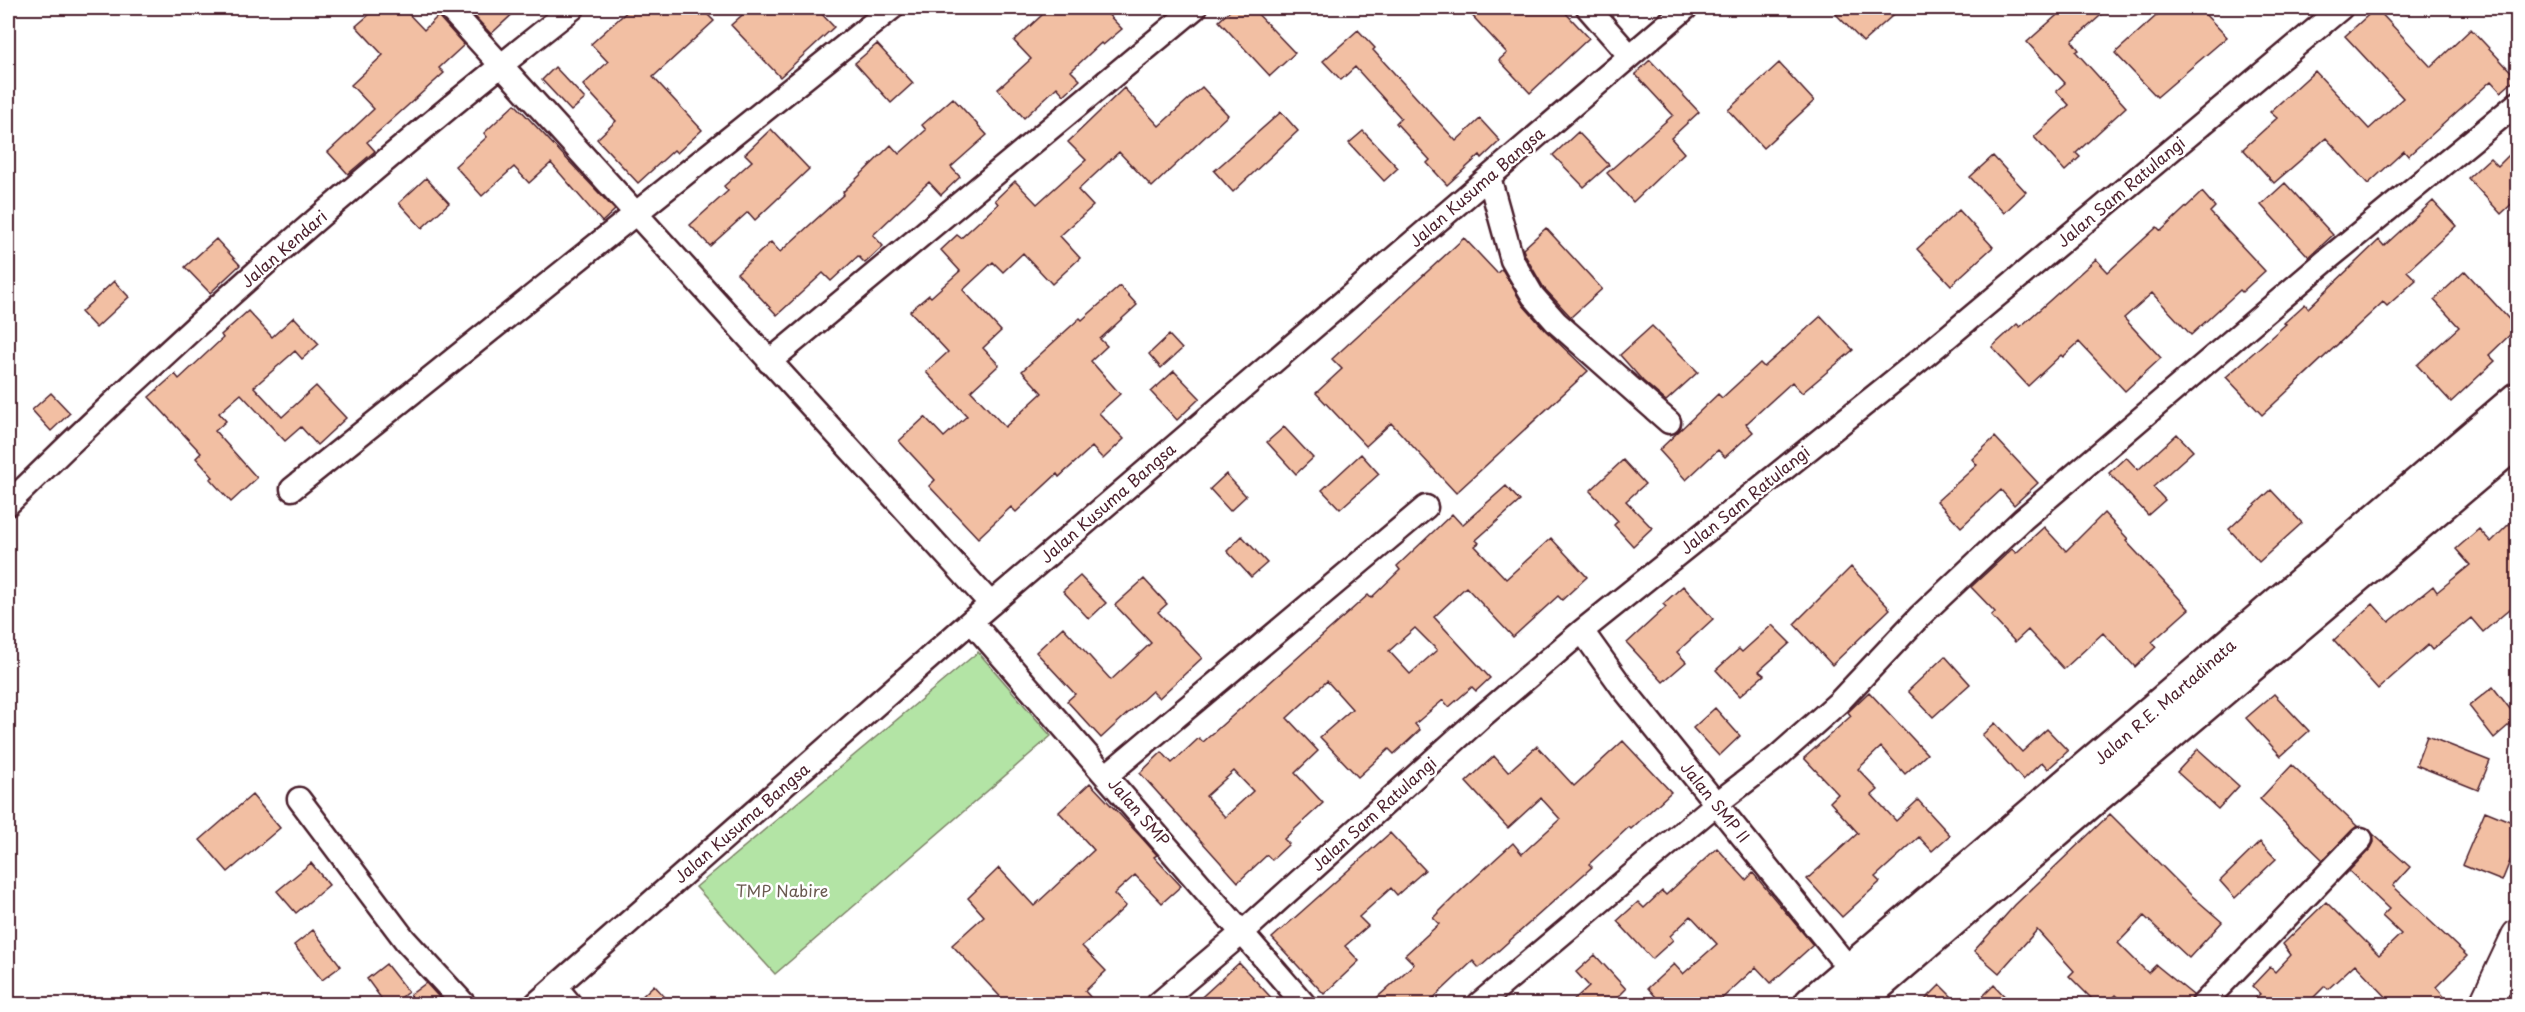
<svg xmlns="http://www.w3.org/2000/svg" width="2525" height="1012" viewBox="0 0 2525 1012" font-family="'Playpen Sans',sans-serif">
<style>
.green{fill:#b3e4a5;stroke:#7e8268;stroke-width:1.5}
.building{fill:#f2bfa3;stroke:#4a1f2b;stroke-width:1.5;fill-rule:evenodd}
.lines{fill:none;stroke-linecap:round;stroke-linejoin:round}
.street-casing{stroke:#4a1f2b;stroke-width:27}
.secondary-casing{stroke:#4a1f2b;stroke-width:36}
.highway-casing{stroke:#4a1f2b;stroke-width:38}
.street{stroke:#fff;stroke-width:22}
.secondary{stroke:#fff;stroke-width:32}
.highway{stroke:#fff;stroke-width:33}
.labels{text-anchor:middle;stroke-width:5;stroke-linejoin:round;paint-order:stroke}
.street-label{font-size:16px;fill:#4a1f2b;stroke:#fff}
.park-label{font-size:16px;fill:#6a5a50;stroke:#fff}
</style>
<rect width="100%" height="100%" fill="#fff"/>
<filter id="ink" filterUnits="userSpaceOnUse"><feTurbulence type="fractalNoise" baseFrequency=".0167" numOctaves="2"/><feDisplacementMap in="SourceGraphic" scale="12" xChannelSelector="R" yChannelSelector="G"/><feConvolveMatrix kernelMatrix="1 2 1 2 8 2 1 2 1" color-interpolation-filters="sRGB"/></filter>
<g filter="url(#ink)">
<!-- green -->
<path class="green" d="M978,652L1051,736L775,974L696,887Z"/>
<!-- building -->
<path class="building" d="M377,8H403L424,30L438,16L464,45L439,68L444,73L367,142L375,151L348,174L328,152L374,109L351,85L383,55L356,26Z
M467,8H519L491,34Z
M631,8H701L714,21L653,77L702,130L677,153L674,150L638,183L597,139L616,121L583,85L608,62L591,44Z
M750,8H816L834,27L780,77L731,25Z
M1034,8H1102L1122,29L1103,45L1101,43L1071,71L1080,80L1064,95L1057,87L1024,118L998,89L1031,59L1014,41L1042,15Z
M1233,8H1252L1295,53L1270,76L1219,21Z
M1465,8H1561L1589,38L1530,93L1499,60L1507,53Z
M1830,8H1901L1863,42Z
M2065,8H2109L2072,41L2079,50L2076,52L2126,107L2076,153L2080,157L2065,171L2034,137L2069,105L2056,91L2065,83L2027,42Z
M2165,8H2199L2227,37L2157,97L2115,53Z
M2376,8L2431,67L2471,29L2517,78L2501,92L2491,81L2408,156L2404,151L2368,184L2326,138L2274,183L2243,149L2277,118L2270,112L2315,71L2369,129L2403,98L2345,36Z
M1358,30L1375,48L1373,50L1456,141L1480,119L1500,141L1482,158L1480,155L1447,185L1427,163L1430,160L1396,123L1401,118L1355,67L1341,80L1323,61Z
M877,44L913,83L891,103L855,63Z
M1650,60L1699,112L1671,138L1684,153L1633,202L1607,173L1673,115L1635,74Z
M1779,63L1814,101L1763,148L1728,110Z
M555,67L585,99L571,111L542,80Z
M1202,87L1228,115L1152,187L1119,152L1078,190L1093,206L1060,236L1080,258L1052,284L1023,253L1003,272L993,262L963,290L1001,331L983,348L999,365L971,391L1005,427L1042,393L1022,371L1080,318L1082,320L1120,286L1137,305L1100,339L1107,346L1091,361L1120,394L1099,413L1124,439L1103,459L1092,447L1059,477L1057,474L1016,512L1011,507L978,538L929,486L935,480L899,441L925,417L944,437L967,416L926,372L948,352L910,311L929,295L931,297L960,271L941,250L957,235L961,238L998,204L995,200L1015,181L1037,204L1086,160L1068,142L1124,88L1159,126Z
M953,98L987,135L951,167L960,177L941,195L929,182L873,235L883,246L865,263L858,256L831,281L823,273L777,315L737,273L771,242L780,252L844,194L843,192L891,145L899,154L926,130L922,125Z
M515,104L615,210L602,222L551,163L529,183L514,167L482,196L455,166L487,137L484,133Z
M1281,112L1298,131L1233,192L1214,171Z
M771,129L809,169L755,220L748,212L710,246L690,225L728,191L724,186L752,161L745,154Z
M1363,131L1398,168L1384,181L1349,143Z
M1578,132L1609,165L1584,187L1553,155Z
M2517,147V199L2501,214L2468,178L2490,158L2498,166Z
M1993,156L2026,192L2004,213L1970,177Z
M426,178L449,203L422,228L399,203Z
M2285,183L2333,235L2309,257L2261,205Z
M2202,192L2215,207L2210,212L2265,271L2242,292L2240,290L2191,335L2152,293L2124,318L2161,358L2125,391L2079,342L2063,357L2061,355L2028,386L1992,347L2017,324L2020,327L2096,259L2108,272L2157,227L2161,231Z
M2433,201L2456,226L2407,271L2416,280L2387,306L2383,302L2262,415L2226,377L2286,324L2284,323L2305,304L2308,308L2379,240L2384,246Z
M1959,210L1993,247L1951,285L1917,249Z
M1546,228L1602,289L1571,317L1544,288L1525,255L1523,249Z
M1464,238L1497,273L1502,269L1523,305L1546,331L1588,371L1456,493L1391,423L1366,446L1316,393L1342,369L1332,359Z
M216,239L240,265L210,293L185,267Z
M2465,271L2517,328L2489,355L2495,361L2451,402L2417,365L2459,327L2434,300Z
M114,281L129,297L96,328L81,312Z
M248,311L272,337L294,317L319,344L302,359L295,351L254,387L282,417L316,386L346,418L317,445L301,427L285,441L241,394L219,413L226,421L215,431L257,478L231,502L210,479L213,477L196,458L201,453L149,397L175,374L179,379L223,338L221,335Z
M1821,316L1853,350L1802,393L1792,382L1746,424L1753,432L1725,457L1718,450L1686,480L1659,450L1718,394L1722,398L1760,363L1764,367Z
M1652,326L1698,372L1666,401L1643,381L1620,355Z
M1169,335L1182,349L1161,368L1149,354Z
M1174,371L1200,398L1177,420L1151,392Z
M51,393L70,413L51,431L32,410Z
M1284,427L1313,458L1296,474L1267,442Z
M2177,434L2193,451L2153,487L2165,500L2148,515L2109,473L2126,457L2138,470Z
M1995,437L2038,483L2014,505L2001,490L1961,527L1937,501L1977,465L1972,459Z
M1361,454L1379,474L1340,509L1322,490Z
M1623,460L1645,484L1626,501L1652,528L1633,546L1614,525L1618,521L1590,491Z
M1226,474L1246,496L1230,511L1210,489Z
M1506,486L1520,501L1476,540L1479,543L1475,546L1506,579L1551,538L1587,577L1562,600L1558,596L1513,637L1466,587L1434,617L1490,678L1476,691L1472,687L1449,707L1443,700L1415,724L1420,730L1394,754L1389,749L1358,777L1320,737L1352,709L1327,681L1287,718L1318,751L1295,773L1323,803L1284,839L1289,844L1272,860L1267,855L1238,882L1140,773L1162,752L1172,763L1199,738L1203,742L1368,595L1371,598L1400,570L1397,566L1452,514L1462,525ZM1415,628L1437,650L1410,674L1389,651ZM1234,771L1253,791L1225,817L1206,796Z
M2271,490L2302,523L2259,562L2229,529Z
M2104,513L2128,539L2126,541L2189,609L2152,642L2156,647L2135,667L2103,633L2064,669L2028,630L2015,642L1991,616L1995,612L1971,587L2012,549L2016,553L2044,527L2066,551Z
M2517,516V603L2483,632L2471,618L2432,650L2428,645L2378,689L2334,640L2373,604L2389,622L2433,586L2437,592L2470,565L2456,549L2479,529L2491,542Z
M1242,536L1267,563L1251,577L1227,551Z
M1851,567L1890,609L1832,665L1794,624Z
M1080,576L1106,603L1089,619L1063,591Z
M1144,579L1167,604L1158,612L1202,658L1159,698L1152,691L1101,738L1067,701L1075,694L1036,652L1063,627L1111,680L1151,643L1115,605Z
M1683,586L1713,619L1677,652L1686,662L1663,682L1627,643L1666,607L1663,604Z
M1772,625L1790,643L1759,671L1764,675L1740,696L1716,670L1739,649L1742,652Z
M1945,656L1970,684L1933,717L1908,691Z
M2493,687L2517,718L2494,738L2469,706Z
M1869,692L1927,754L1905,774L1881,747L1858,769L1878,790L1872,795L1896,821L1918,800L1950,835L1932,851L1919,837L1875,877L1880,882L1842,917L1807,879L1858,833L1830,802L1838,794L1804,758L1851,716L1848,712Z
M2274,694L2309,731L2281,756L2246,718Z
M1715,708L1740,736L1719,756L1693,728Z
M1995,723L2022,752L2047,729L2068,751L2048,769L2042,762L2023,780L1982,735Z
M2427,736L2490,761L2478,790L2416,765Z
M1623,741L1671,792L1631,829L1629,827L1589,864L1592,867L1479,968L1473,961L1426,1005H1369L1414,964L1405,955L1439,924L1433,918L1456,895L1513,843L1522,854L1560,819L1541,798L1508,828L1466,782L1494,756L1508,772L1537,746L1574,786Z
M2198,749L2239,786L2218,809L2177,772Z
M2292,765L2357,826L2323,860L2260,799Z
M1090,783L1141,837L1157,855L1154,857L1181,886L1162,903L1135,875L1114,894L1126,906L1082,946L1106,971L1085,991L1091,998L1084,1005H1008L952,945L984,916L968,898L999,868L1034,906L1094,850L1059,812Z
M252,795L280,828L228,872L200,840Z
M2485,811L2517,824V844L2502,881L2462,865Z
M2110,814L2191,895L2222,922L2189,958L2144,916L2118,943L2148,973L2156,965L2193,995L2190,1005H2127L2116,995L2106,1005H2098L2069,976L2074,971L2037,930L1999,973L1974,951L2015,905Z
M1390,833L1425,870L1397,895L1391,888L1359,917L1368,926L1345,946L1359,961L1324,994L1272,938Z
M2373,834L2410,867L2393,886L2467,956L2436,987L2451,1005H2394L2355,964L2328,989L2325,986L2306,1005H2248L2260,994L2252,986L2270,967L2275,972L2291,955L2283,944L2326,902L2379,955L2401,934L2382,916L2389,909L2349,871L2371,848L2374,842Z
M2260,842L2276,859L2235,898L2220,881Z
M1717,848L1746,880L1753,873L1813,945L1771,983L1756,967L1715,1005H1663L1648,988L1674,964L1683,974L1717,944L1691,916L1670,936L1673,940L1652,959L1617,921L1638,902L1644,908L1662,891L1666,895Z
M311,863L329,885L296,913L277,891Z
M313,930L341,966L322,980L294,945Z
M1595,955L1626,989L1610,1005H1568L1589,986L1576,972Z
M1239,963L1278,1005H1193Z
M386,964L408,992L392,1005H386L367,979Z
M426,983L446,1005H417L410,995Z
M654,985L672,1005H633Z
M1940,985L1960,1005H1920Z
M1994,985L2013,1005H1974Z"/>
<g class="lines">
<!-- street casing -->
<g class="street-casing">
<path id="street" d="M449,8L991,604
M1588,8L1630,56
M1489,177L1512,260L1533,296L1556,322L1669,422
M769,362L1195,8
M292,489L892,8
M8,504C186,328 376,163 573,8
M971,621L1304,1004
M1582,631L1622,687L1851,971
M1107,775L1426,507
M299,799L405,940L464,1004
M556,987L570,1004
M536,1004L971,621L1686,8
M1158,1004L1243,932L1480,718L1582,631L1926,355L2341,8
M1479,1004L1716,804L1776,758L1839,702L1920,616L2023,519L2329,258L2518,103
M2203,1004L2361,839"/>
</g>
<!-- secondary casing -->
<g class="secondary-casing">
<path id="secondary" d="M2486,1004L2518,936"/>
</g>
<!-- highway casing -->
<g class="highway-casing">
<path id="highway" d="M1811,1004L2518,399
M1854,1004L2091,800L2518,439"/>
</g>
<!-- street -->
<use href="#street" class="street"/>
<!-- secondary -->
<use href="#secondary" class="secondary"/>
<!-- highway -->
<use href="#highway" class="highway"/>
</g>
</g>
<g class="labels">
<!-- street labels -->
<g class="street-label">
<text transform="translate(1477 187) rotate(-41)" y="6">Jalan Kusuma Bangsa</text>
<text transform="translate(2121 192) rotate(-40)" y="6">Jalan Sam Ratulangi</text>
<text transform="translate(284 249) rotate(-41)" y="6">Jalan Kendari</text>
<text transform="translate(1745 500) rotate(-39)" y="6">Jalan Sam Ratulangi</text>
<text transform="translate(1108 503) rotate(-41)" y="6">Jalan Kusuma Bangsa</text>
<text transform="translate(2165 702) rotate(-41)" y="6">Jalan R.E. Martadinata</text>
<text transform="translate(1715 802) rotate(51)" y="6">Jalan SMP II</text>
<text transform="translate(1139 812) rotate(49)" y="6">Jalan SMP</text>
<text transform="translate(1374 814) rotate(-42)" y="6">Jalan Sam Ratulangi</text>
<text transform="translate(742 823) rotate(-41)" y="6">Jalan Kusuma Bangsa</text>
</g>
<!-- park labels -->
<g class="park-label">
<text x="782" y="897">TMP Nabire</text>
</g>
</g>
<!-- margin -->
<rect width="2525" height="1012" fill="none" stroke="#fff" stroke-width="30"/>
<rect x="15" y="15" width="2495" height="982" fill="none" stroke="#4a1f2b" stroke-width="2" filter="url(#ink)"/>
</svg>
